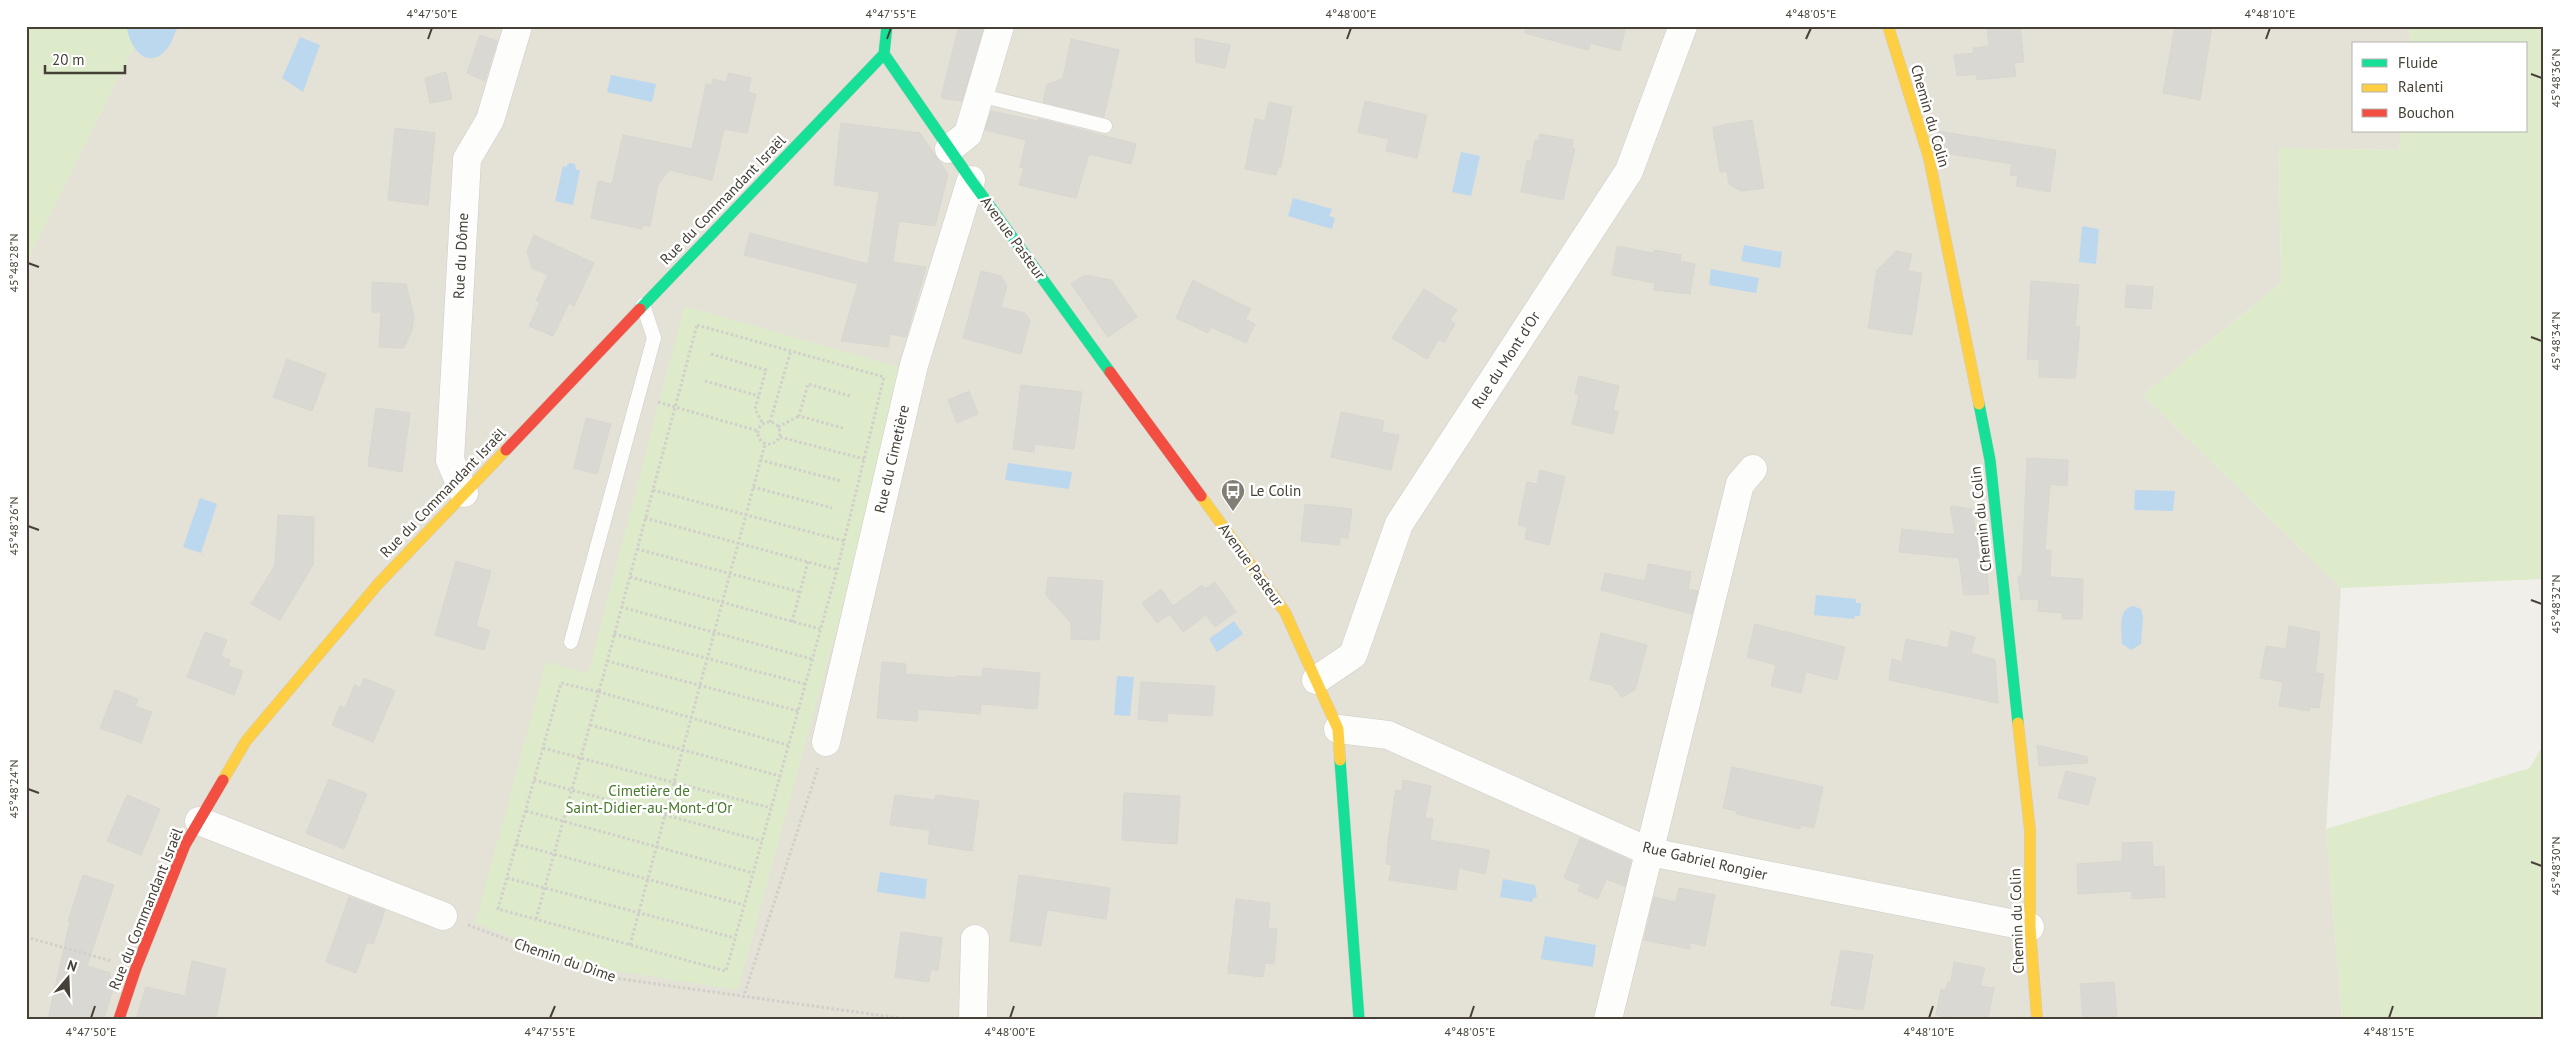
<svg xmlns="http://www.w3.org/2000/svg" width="2570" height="1045" viewBox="0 0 2570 1045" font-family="'PT Sans',sans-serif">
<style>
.residential{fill:#e4e1d7}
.green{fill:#ddebca}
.water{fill:#bbd8ee}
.building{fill:#dad8d2;stroke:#d9d6d0}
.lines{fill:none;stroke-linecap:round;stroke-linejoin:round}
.lane-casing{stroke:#ceccc7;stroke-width:15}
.street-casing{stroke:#ceccc7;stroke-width:29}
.fast-casing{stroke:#d0ccc1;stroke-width:12}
.slow-casing{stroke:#d0ccc1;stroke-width:12}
.jam-casing{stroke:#d0ccc1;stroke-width:12}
.path{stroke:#d1cecb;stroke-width:3;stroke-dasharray:2.5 2.5;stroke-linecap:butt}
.lane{stroke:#fdfdfc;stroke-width:14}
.street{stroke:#fdfdfc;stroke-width:28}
.fast{stroke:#16e098;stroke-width:11}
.slow{stroke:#ffcf43;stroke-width:11}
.jam{stroke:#f24e42;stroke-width:11}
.ticks{fill:none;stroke:#464036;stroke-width:2}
.labels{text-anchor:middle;stroke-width:5;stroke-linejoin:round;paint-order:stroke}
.street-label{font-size:15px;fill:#464036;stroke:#fff}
.poi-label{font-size:15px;fill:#464036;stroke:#fff;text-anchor:start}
.park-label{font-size:15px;fill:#457829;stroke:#fff}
.neatline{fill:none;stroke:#464036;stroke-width:2}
.ticks-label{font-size:12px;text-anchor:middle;fill:#464036}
</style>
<rect width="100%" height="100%" fill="#f0efea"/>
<!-- residential -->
<path class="residential" d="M144,26H2411L2409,44H2354V131H2401L2399,150L2279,148L2281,283L2143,395L2341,588L2326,829L2342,1019H26V263Z"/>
<!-- green -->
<path class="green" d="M26,26H144L26,263Z
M2411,26H2544V579L2341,588L2143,395L2281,283L2279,148L2399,150L2401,131H2526V44H2409Z
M684,306L902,368L866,522L738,990L599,968L576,962L475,923L546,662L588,673Z
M2544,743V1019H2342L2326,829L2530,768Z"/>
<!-- water -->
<path class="water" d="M127,26H179C173,34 172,45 165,51C146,71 128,45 127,26Z
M300,37L320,45L303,92L282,78Z
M611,75L656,84L652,102L607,92Z
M1461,152L1480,156L1471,196L1452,192Z
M569,163L575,164L576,170H580L573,205L555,201L563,166L566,167Z
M1293,198L1332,209L1329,216L1335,218L1332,229L1288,216Z
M2082,226L2099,229L2096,264L2079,262Z
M1744,245L1782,252L1780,268L1741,261Z
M1711,269L1759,278L1756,293L1709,285Z
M1008,463L1072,472L1069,489L1005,480Z
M2135,490L2175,491L2173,511L2134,510Z
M200,498L217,504L201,553L183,547Z
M1816,595L1856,599V603H1861L1860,616H1855L1854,619L1814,615Z
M2133,606L2141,609L2143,617L2141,644L2131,650L2122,644C2122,631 2117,609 2133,606Z
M1234,621L1243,634L1217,652L1209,639Z
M1117,676L1134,677L1130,716L1114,715Z
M880,872L927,879L925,899L877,892Z
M1503,879L1535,885L1537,897L1533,898L1532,902L1500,897Z
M1545,936L1596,945L1593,967L1541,959Z"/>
<!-- building -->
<path class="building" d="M959,26H984L962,101L941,98Z
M1526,26H1626L1620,51L1591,43L1588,50L1525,33Z
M1987,26H2020L2024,62L2014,63L2016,76L1977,80L1976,74L1957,76L1954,55L1974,53L1973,48L1989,46Z
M2175,26H2212L2200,100L2163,93Z
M480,35L497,41L485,81L467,73Z
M1195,38L1230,45L1225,68L1196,62Z
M1071,39L1119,50L1104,117L1043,102L1047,85L1063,78Z
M446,72L452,99L430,103L425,78Z
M729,73L751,78L748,92L756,94L747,133L724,129L712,180L669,170L658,185L650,226L643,225L642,229L591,218L598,181L612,184L623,135L692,149L706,84L712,85L713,79L726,82Z
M1365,101L1427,115L1417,158L1386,151L1389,139L1358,132Z
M1269,102L1292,107L1281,167H1278L1276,175L1245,169L1255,119L1265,121Z
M991,111L1038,121L1039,119L1136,144L1131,164L1089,154L1076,198L1019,185L1024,168L1020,167L1026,140L985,130Z
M1752,120L1764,188L1741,191L1729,184L1727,171L1720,172L1713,127Z
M841,123L920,133L948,174L935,226L899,221L893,262L926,267L906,337L890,334L888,347L841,341L858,284L744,255L750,233L868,264L879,192L834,185Z
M395,128L435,133L428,205L388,200Z
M1937,131L2056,150L2050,192L2016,186L2018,176L2010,175L2012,164L1944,153Z
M1540,134L1573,140L1572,148H1575L1563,200L1521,192L1527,160L1531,162L1535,140L1539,141Z
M534,235L594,263L574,306L569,303L553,336L529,326L540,302L536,301L548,275L532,268L527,251Z
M1617,246L1653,253L1654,250L1681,255L1680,261L1695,264L1690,294L1654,290L1655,283L1612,275Z
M1896,251L1912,254L1908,271L1922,273L1912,335L1868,328L1877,270Z
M981,271L1001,276L1007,286L1001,307L1025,313L1030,321L1021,354L963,338Z
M1085,275L1112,280L1137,317L1108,337L1071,284Z
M1193,280L1251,309L1245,319L1255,324L1246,343L1211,327L1208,333L1176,318Z
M2031,281L2079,285L2075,326L2080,327L2075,378L2039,377V360L2027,359Z
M372,282L406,284L414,317L412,330L404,348L379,347L381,312H372Z
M2127,285L2153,287L2151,309L2125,307Z
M1424,289L1457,310L1450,320L1455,324L1444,343L1439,339L1427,359L1392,338Z
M287,359L326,374L312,411L273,397Z
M1579,376L1619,386L1613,410L1618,412L1613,434L1572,424L1579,396L1575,393Z
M1021,385L1082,392L1074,449L1035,444L1034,452L1013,449Z
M969,391L978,414L957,423L948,400Z
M376,408L410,413L402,472L368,466Z
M1341,412L1384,421L1382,432L1399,435L1391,470L1331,457Z
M586,418L611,424L597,474L574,468Z
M2027,458L2068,460L2067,486L2050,484L2045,550H2051L2050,577L2083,579L2082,619H2062V613L2038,611L2039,599L2021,600L2018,576H2022Z
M1540,470L1565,477L1549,545L1525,539L1527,527L1518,525L1527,482L1537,484Z
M1305,504L1352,509L1348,538L1340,537L1339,545L1301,541Z
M1950,506L1972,509L1982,574H1987L1989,594L1964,595L1959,558L1899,552L1902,529L1955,535Z
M278,515L314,517L313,565L280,620L251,604L275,565Z
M456,561L491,571L476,626L490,631L484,650L435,635Z
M1648,564L1691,572L1688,589L1698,591L1692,614L1601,590L1605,573L1645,581Z
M1048,577L1103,581L1099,640L1071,639V623L1046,595Z
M1215,582L1236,612L1215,627L1206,615L1183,632L1170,614L1157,623L1142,603L1161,589L1173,606L1202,585L1205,589Z
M1755,624L1845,647L1837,680L1806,672L1801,693L1771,686L1776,665L1747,657Z
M2289,626L2320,632L2315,673L2324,674L2319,708L2310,707L2309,711L2279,706L2283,682L2260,678L2266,646L2286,649Z
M1951,631L1975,637L1971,653L1995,660L1998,703L1889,680L1892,659L1902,662L1906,639L1948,648Z
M205,632L227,640L221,656L230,660L228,666L243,671L234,695L187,677Z
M1601,633L1647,645L1635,690L1622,697L1612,685L1590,680Z
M882,662L906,664L905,674L956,678V676L982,677L983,668L1040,673L1037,709L981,704L980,714L918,709L917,721L877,718Z
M364,678L395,691L373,742L332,725L340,706L345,708L355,685L360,688Z
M1141,682L1215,686L1212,716L1168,713L1167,722L1138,719Z
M115,690L138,699L135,706L152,712L141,743L100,728Z
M2037,745L2088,757L2087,763L2039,766Z
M1732,767L1823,787L1814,828L1801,825L1800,829L1736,814L1737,811L1723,808Z
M2066,771L2096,778L2088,805L2058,798Z
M329,779L367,794L344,849L306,833Z
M1403,780L1431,786L1425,818L1433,819L1430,840L1490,850L1485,874L1459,868L1456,890L1389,880L1392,865L1386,864L1389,834L1396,790L1402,791Z
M1124,793L1180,796L1177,844L1122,840Z
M127,795L160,809L141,855L107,841Z
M895,795L935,800L936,795L979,801L972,851L928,844L930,830L890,825Z
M1580,838L1631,861L1625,886L1606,879L1598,899L1578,891L1581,885L1564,878Z
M2152,842L2153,867L2164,866L2165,897L2132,899V891L2078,894L2077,864L2122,861V843Z
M83,875L114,885L87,966L110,973L109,977L116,979L104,1019H48L70,921H68Z
M1019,875L1110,888L1106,919L1047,910L1041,946L1010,941Z
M1679,888L1715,895L1705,946L1690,943V949L1644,940L1654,897L1676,902Z
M349,897L385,910L373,944L367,942L356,973L326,962Z
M1236,899L1270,903L1268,928L1277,929L1274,964L1265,963L1263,977L1228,973Z
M901,932L942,938L938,971L931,969L929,982L895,977Z
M1841,950L1873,955L1863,1010L1831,1005Z
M192,961L226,969L216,1019H136L146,987L185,996Z
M1954,962L1985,968L1980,986L1994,988L1988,1019H1946V1017L1936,1015L1941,989L1946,990L1948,982H1951Z
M2114,982L2117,1019H2083L2080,984Z"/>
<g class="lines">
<!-- lane casing -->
<g class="lane-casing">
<path id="lane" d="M979,95L1105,126
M571,642L654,338L643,305"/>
</g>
<!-- street casing -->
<g class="street-casing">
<path id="street" d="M949,149L968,134L1000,26
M464,493L450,460L467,159L490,120L518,26
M1316,680L1353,655L1399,524L1629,171L1683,26
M1338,729L1388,735L1650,852L2030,927
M826,742L914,365L971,180
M199,821L443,916
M973,1019L975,939
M1608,1019L1740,484L1753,469"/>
</g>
<!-- fast casing -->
<g class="fast-casing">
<path id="fast" d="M887,26L884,54L971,180L1110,372
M640,309L884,54
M1979,404L1990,460L2018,723
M1340,760L1359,1019"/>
</g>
<!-- slow casing -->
<g class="slow-casing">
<path id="slow" d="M1888,26L1929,158L1979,404
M1201,496L1285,612L1338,729L1340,760
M2018,723L2030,830V927L2037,1019
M223,780L246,741L378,584L506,450"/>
</g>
<!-- jam casing -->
<g class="jam-casing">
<path id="jam" d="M1110,372L1201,496
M506,450L640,309
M119,1019L136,968L185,845L223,780"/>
</g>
<!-- path -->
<path class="path" d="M697,325L884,377L837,570L726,971L498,909L561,683L599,692Z
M711,354L766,370L755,409L763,424
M705,381L759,396
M658,402L758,431
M758 433a11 11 0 1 1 22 0a11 11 0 1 1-22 0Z
M770,422L791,350
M778,427L799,416
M843,428L799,416L808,384L850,396
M780,437L864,459
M760,460L841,481
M753,487L832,508
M653,490L844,541
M645,518L838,570
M637,549L800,592
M630,577L820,629
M621,607L812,659
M792,622L808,562
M614,634L805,684
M607,661L798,711
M590,725L780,776
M543,748L771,808
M534,780L762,841
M526,811L753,873
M516,844L744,905
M507,878L735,938
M536,919L599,692L788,745
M468,925L607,977L906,1019
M26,937L111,961
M630,945L765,444
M743,998L818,768"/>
<!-- lane -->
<use href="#lane" class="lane"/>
<!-- street -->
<use href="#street" class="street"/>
<!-- fast -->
<use href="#fast" class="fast"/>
<!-- slow -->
<use href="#slow" class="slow"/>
<!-- jam -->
<use href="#jam" class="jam"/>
</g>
<!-- ticks -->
<path class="ticks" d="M428,39L432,28M887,39L891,28M1347,39L1351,28M1806,39L1811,28M2266,39L2270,28M2531,74L2542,78M28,263L39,267M2531,337L2542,341M28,526L39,530M2531,600L2542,604M28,789L39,793M2531,862L2542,866M91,1018L95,1006M550,1018L555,1006M1010,1018L1014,1006M1470,1018L1474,1006M1929,1018L1933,1006M2389,1018L2393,1006"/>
<!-- icons -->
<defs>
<g id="bus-pin" transform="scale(1.25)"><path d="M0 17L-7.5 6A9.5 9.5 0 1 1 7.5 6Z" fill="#827d75" stroke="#fff"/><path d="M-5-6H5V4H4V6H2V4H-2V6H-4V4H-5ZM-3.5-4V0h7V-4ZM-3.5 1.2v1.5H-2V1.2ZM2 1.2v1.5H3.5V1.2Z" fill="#fff"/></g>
</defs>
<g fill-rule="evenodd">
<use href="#bus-pin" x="1233" y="491"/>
</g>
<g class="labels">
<!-- street labels -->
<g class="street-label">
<text transform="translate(1930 116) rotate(74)" y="5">Chemin du Colin</text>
<text transform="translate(723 200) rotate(-46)" y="5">Rue du Commandant Israël</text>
<text transform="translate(1013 238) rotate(54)" y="5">Avenue Pasteur</text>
<text transform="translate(461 256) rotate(-87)" y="5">Rue du Dôme</text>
<text transform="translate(1506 360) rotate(-57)" y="5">Rue du Mont d'Or</text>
<text transform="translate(892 459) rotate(-77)" y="5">Rue du Cimetière</text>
<text transform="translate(443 493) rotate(-46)" y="5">Rue du Commandant Israël</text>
<text transform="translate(1981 519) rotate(-96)" y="5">Chemin du Colin</text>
<text transform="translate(1251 565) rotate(54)" y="5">Avenue Pasteur</text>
<text transform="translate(1705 861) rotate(13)" y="5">Rue Gabriel Rongier</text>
<text transform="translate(146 909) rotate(-68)" y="5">Rue du Commandant Israël</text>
<text transform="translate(2017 921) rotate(-92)" y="5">Chemin du Colin</text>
<text transform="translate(565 960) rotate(19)" y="5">Chemin du Dime</text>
</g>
<!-- poi labels -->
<g class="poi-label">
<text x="1250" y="496">Le Colin</text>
</g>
<!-- park labels -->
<g class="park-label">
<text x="649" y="796">Cimetière de<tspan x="649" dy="17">Saint-Didier-au-Mont-d'Or</tspan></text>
</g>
</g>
<!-- border -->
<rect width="2570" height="1045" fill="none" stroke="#ffffff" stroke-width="55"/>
<!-- legend -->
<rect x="2352" y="42" width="175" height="90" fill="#ffffff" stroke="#b5b3af"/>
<rect x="2362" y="59" width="25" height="8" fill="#16e098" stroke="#b5b3af"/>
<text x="2398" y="68" font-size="15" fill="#464036">Fluide</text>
<rect x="2362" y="84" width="25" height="8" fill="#ffcf43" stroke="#b5b3af"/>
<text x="2398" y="92" font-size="15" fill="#464036">Ralenti</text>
<rect x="2362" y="109" width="25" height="8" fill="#f24e42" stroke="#b5b3af"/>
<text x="2398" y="118" font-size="15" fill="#464036">Bouchon</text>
<!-- north arrow -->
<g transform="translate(68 978) rotate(19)" stroke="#ffffff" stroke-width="4" paint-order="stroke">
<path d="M0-4L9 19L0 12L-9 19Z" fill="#464036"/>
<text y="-8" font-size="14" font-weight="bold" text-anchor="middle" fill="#464036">N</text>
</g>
<!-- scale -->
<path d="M45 65v8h80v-8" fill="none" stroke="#464036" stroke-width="2.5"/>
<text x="52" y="65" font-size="15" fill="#464036" stroke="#ffffff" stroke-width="4" paint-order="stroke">20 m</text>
<rect x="28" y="28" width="2514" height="990" class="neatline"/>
<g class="ticks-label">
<text x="432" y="18">4°47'50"E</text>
<text x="891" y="18">4°47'55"E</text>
<text x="1351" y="18">4°48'00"E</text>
<text x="1811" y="18">4°48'05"E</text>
<text x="2270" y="18">4°48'10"E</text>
<text transform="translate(2556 78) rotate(-90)" y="4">45°48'36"N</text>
<text transform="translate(14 263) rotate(-90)" y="4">45°48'28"N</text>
<text transform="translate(2556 341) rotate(-90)" y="4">45°48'34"N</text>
<text transform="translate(14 526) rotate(-90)" y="4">45°48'26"N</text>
<text transform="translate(2556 604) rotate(-90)" y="4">45°48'32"N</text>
<text transform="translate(14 789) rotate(-90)" y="4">45°48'24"N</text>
<text transform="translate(2556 866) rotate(-90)" y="4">45°48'30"N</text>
<text x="91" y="1036">4°47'50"E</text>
<text x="550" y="1036">4°47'55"E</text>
<text x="1010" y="1036">4°48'00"E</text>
<text x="1470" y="1036">4°48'05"E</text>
<text x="1929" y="1036">4°48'10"E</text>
<text x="2389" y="1036">4°48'15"E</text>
</g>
</svg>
